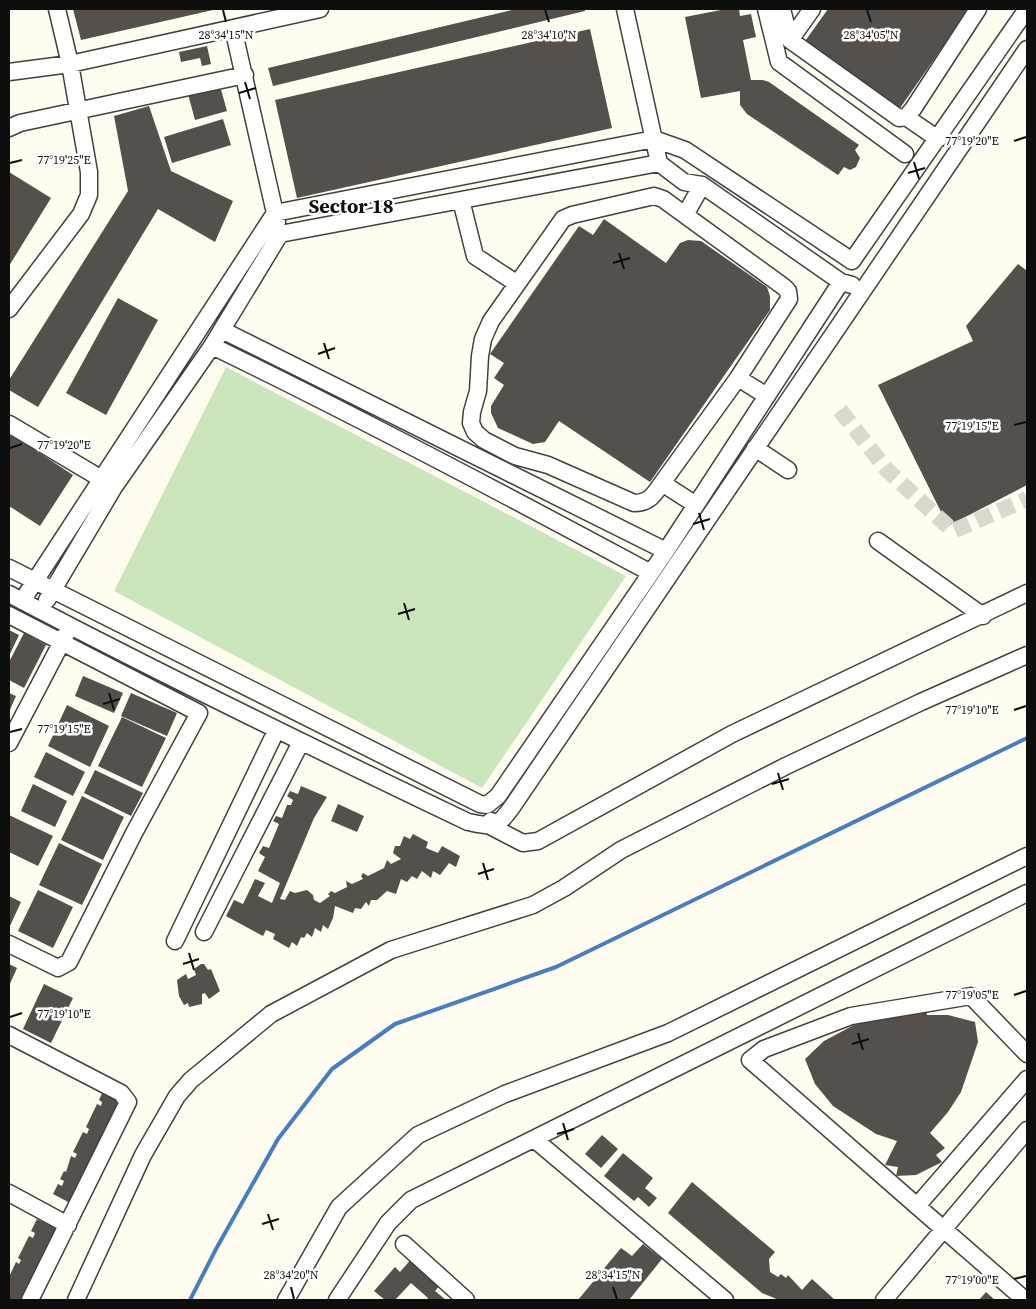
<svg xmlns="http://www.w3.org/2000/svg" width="1036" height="1309" viewBox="0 0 1036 1309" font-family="'Source Serif 4',serif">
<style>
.green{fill:#cbe5bc}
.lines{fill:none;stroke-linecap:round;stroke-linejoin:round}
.stream{stroke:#467ec1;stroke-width:4}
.building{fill:#55504b}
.minor-tunnel{stroke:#dad9ce;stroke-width:16;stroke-dasharray:16 8;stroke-linecap:butt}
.minor-casing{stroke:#414141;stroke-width:19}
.minor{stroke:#fff;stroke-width:16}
.ticks{fill:none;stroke:#0e0e0e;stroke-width:2}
.labels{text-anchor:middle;stroke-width:5;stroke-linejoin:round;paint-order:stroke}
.district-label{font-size:20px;font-weight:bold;fill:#0e0e0e;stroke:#fff}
.ticks-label{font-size:12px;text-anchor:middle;fill:#0e0e0e;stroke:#fff;stroke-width:5;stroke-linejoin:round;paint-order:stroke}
</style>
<rect width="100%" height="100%" fill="#fefdf0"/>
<!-- green -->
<path class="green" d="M226,367L626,576L482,788L114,591Z"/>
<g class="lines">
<!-- stream -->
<path class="stream" d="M190,1300L216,1249L278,1139L332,1069L395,1024L556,967L1027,738"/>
</g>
<!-- building -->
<path class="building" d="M73,9H213V10L81,40Z
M516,9H585V11L273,86L268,68Z
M726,9H739L740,16L751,14L756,37L743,40L751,80H763L769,82L859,145L855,150L860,158L856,167L850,170L844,167L838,175L747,114L740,105V91L701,98L685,17Z
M828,9H969L898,111L803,44Z
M590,29L612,128L297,198L275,100Z
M207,46L211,64L202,66L200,58L181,62L179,52Z
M220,86L227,111L195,120L188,94Z
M149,106L171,171L233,201L215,242L158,209L38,407L9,390V380L128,191L114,116Z
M223,119L231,145L172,163L164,137Z
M9,172L51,198L9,266Z
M604,219L666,263L680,243L688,240L701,241L767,287L770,296V310L650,482L559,421L545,442L533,444L498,428L491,413V406L504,385L494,378L504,363L490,354L579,226L593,235Z
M1018,264L1026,270L1027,268V485L948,526L878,385L973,341L966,326Z
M118,298L158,320L106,415L66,393Z
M9,433L73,475L40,526L9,506Z
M9,630L19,635L9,656Z
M24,633L46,645L24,688L9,680V662Z
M83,676L123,693L114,713L75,696Z
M9,693L16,696L9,712Z
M131,693L177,713L167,736L121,716Z
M67,705L109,726L90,767L48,746Z
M122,717L166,738L142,787L98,766Z
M46,752L85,772L73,796L34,777Z
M95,770L143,793L131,816L84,793Z
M33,784L67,801L55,827L21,811Z
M301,786L327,797L314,818L280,899L285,900L290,891L295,893L307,890L313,895L314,900L320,903L330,896L328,894L331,891L335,893L347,887L346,881L352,884L363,879L361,876L363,873L368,876L384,868L387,860L391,864L401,859L393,853L395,846H400L404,836L410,839L413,834L428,842L426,848L438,853L442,846L460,856L456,867L449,863L440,875L433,871L431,878L422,871L417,879L412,876L407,882L401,879L396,894L387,891L377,900H371L369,906L366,902L361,909L355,908L353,913L335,906L333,918L328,929L323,925L321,932L315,928L312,937L307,933L304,938L301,937L297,946L292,942L289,948L273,939L275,934L266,930L263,936L226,916L234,900L243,904L255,879L265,883L258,896L272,903L280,883L258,871L265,857L259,853L263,846L269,848L279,824L273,821L276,816L282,818L287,805H291L293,800L287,796L290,791L298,794Z
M82,796L124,817L103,860L61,840Z
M338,804L364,816L357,832L331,821Z
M9,815L53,836L38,866L9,852Z
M59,843L102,864L82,905L39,885Z
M38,890L73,907L53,948L18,931Z
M9,896L21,902L9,928Z
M9,964L17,968L9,986Z
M201,964H204L208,970L211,969L220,991L209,999L205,993L202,994V1004L189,1007L188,1003L184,1005L179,996L177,980L186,974L188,979L196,975L194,969Z
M44,984L73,998L51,1043L23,1029Z
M926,1006L927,1015H948L975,1022L978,1042L961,1092L948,1112L930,1133L945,1148L936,1155L942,1162L916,1175L896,1176L898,1167L885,1165L897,1141L876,1134L833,1106L815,1084L805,1059L824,1041L854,1025L891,1012Z
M104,1089L124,1099L72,1204L53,1194L58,1184L62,1186L64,1181L60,1179L64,1171L66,1172L71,1156L75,1158L77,1154L73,1152L83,1132L87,1134L89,1129L86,1127L97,1104L101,1106L102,1102L99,1100Z
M602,1135L618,1149L601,1168L585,1154Z
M623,1153L653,1178L645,1188L657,1198L649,1207L638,1197L634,1201L604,1176Z
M692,1182L775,1252L769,1259L770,1272L778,1277L781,1274L786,1278L788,1275L802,1290L812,1279L835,1300H779L762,1293L668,1213Z
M37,1219L57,1229L22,1300H9V1277L16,1262L19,1264L21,1260L18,1258L29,1236L33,1238L35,1233L31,1231Z
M643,1244L662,1259L629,1300H578L621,1248L632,1256Z
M413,1257L442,1283L435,1291L446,1300H426L428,1298L411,1283L395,1300H385L374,1291L395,1267L400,1272Z
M986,1292L995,1300H979Z"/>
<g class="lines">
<!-- minor-tunnel -->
<path class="minor-tunnel" d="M840,410L887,470L953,531L1027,499"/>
<!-- minor casing -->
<g class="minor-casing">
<path id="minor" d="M625,9L659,163L684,182L702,185L841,282L852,285
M766,9L779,62L905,154
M782,9L790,40L899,118L906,117L913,109L978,9
M233,28L277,222
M790,40L812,9
M9,72L70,64L320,9
M906,117L938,139
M9,128L20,123L245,75
M461,200L475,256L516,283
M685,215L702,185
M9,309L81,214L89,195V172L70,64L57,9
M222,330L666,551
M212,346C361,418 506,495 651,573
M738,378L767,396
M9,424L110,484
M755,448L788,470
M662,483L738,378L789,299L788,291L784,287L663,199L654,196L572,215L563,219L491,321L483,339L480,356L478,391L472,412L471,423L475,432L484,440L515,456L548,465L634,503C649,503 654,495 662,483L696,505
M878,541L983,616
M9,568L480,804L487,805L498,796L666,551L841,282
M9,594C160,674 313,748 468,822C494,827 496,829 512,807L1027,49
M47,600L114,487L212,346L280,234L659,163
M22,601L275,213L654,139L685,150L852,261L1027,9
M9,615L199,713L134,833L69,962L58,968L9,944
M9,743L66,634
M491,821L492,827L523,843L538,841L732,734L1027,593
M204,932L301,742
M175,941L276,731
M9,1035L121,1093L128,1102L30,1300
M1027,1054L971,996L851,1016L764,1049L750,1060L917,1206L1027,1079
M534,1139L725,1300
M9,1193L68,1225
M917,1206L1025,1300
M404,1244L466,1300
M76,1300L143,1155L177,1096L191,1080L271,1014L391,950L533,905L564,888L621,850L786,766L921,702L1027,655
M286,1300L339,1207L418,1135L505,1094L668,1033L1027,856
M337,1300L388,1223L411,1200L1027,893
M884,1300L1027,1130"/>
</g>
<!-- minor -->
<use href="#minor" class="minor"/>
</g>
<!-- ticks -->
<path class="ticks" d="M223,10L226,22M545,10L549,22M867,10L871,22M245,82L250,99M239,93L256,88M1014,141L1026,137M914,162L919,179M10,163L22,160M908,173L925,168M619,253L624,269M613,263L630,258M324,343L329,359M318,354L335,348M1014,425L1026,422M10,448L22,444M699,513L704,530M693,524L710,519M404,603L409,620M398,614L415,609M109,693L114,710M103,704L120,699M1014,710L1026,706M10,732L22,729M778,773L783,790M772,784L789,779M483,863L488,880M478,874L494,869M189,953L194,970M183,964L199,959M1014,995L1026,991M10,1017L22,1013M858,1033L863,1050M852,1044L869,1039M563,1123L568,1140M557,1134L574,1129M268,1214L273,1230M262,1224L279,1219M1014,1279L1026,1276M291,1287L294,1299M613,1287L617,1299"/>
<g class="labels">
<!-- district labels -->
<g class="district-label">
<text x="351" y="213">Sector 18</text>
</g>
</g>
<g class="ticks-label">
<text x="549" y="39">28°34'10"N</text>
<text x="226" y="39">28°34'15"N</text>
<text x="871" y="39">28°34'05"N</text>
<text x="972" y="145">77°19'20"E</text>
<text x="64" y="164">77°19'25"E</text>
<text x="972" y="430">77°19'15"E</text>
<text x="64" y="449">77°19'20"E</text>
<text x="972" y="714">77°19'10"E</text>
<text x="64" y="733">77°19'15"E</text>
<text x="972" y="999">77°19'05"E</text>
<text x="64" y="1018">77°19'10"E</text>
<text x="291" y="1279">28°34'20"N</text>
<text x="613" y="1279">28°34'15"N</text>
<text x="972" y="1284">77°19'00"E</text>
</g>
<!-- border -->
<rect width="1036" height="1309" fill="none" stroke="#0e0e0e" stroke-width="20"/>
</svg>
